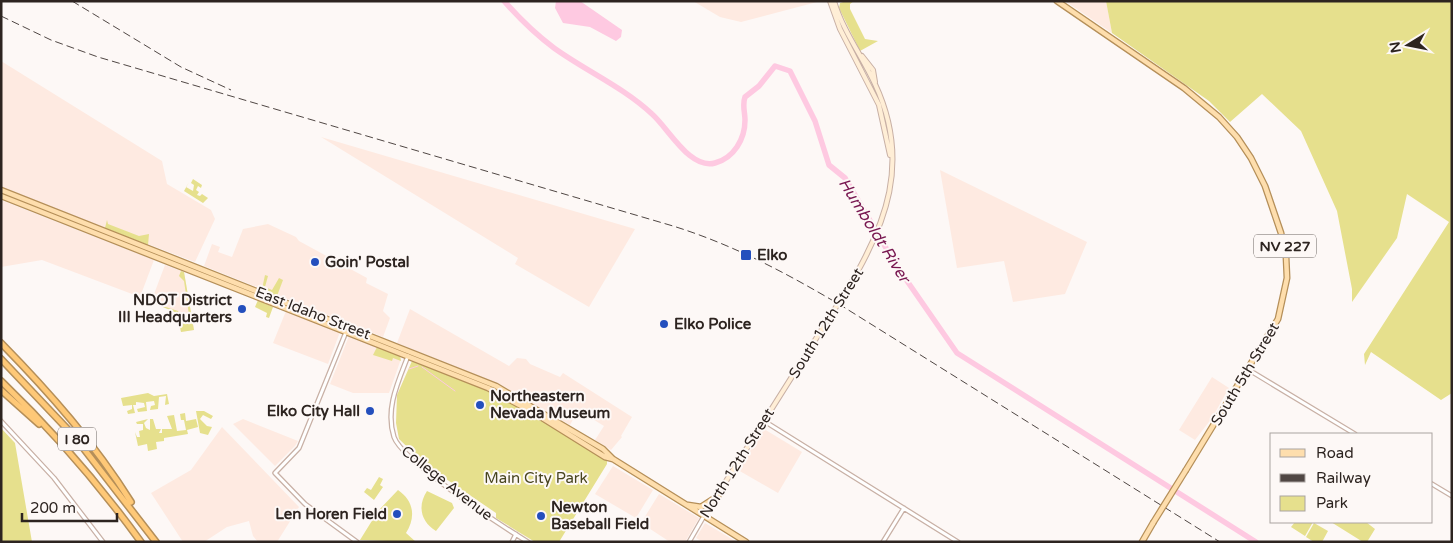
<svg xmlns="http://www.w3.org/2000/svg" width="1453" height="543" viewBox="0 0 1453 543" font-family="'Varela Round',sans-serif">
<style>
.built{fill:#feeae1}
.green{fill:#e6e08d}
.water{fill:#fec9e1}
.lines{fill:none;stroke-linecap:round;stroke-linejoin:round}
.stream{stroke:#fec9e1;stroke-width:1}
.river{stroke:#fec9e1;stroke-width:5.5}
.tertiary-casing{stroke:#c8b0a5;stroke-width:5.5}
.secondary-casing{stroke:#c8b0a5;stroke-width:6}
.primary-casing{stroke:#b58f59;stroke-width:7}
.motorway-casing{stroke:#b58f59;stroke-width:8}
.tertiary{stroke:#fff;stroke-width:3}
.secondary{stroke:#ffeed6;stroke-width:4}
.primary{stroke:#fedead;stroke-width:4.5}
.motorway{stroke:#fec877;stroke-width:5}
.rail{stroke:#504744;stroke-width:1;stroke-dasharray:8 4;stroke-linecap:butt}
.secondary-bridge-casing{stroke:#c8b0a5;stroke-width:6;stroke-linecap:butt}
.primary-bridge-casing{stroke:#b58f59;stroke-width:7;stroke-linecap:butt}
.secondary-bridge{stroke:#ffeed6;stroke-width:4}
.primary-bridge{stroke:#fedead;stroke-width:4.5}
.poi-dot{fill:#244fbd;stroke:#fdf8f6;stroke-width:2}
.labels{text-anchor:middle;stroke-width:4;stroke-linejoin:round;paint-order:stroke}
.shield{fill:#fdf8f6;stroke:#6b6460;stroke-width:1}
.shield-label{font-size:14px;font-weight:bold;fill:#2d2420}
.poi-label{font-size:15px;font-weight:bold;fill:#2d2420;stroke:#fdf8f6;text-anchor:start}
.street-label{font-size:15px;fill:#2d2420;stroke:#fdf8f6}
.park-label{font-size:15px;fill:#48451f;stroke:#fdf8f6}
.water-label{font-size:16px;font-style:italic;fill:#781750;stroke:#fdf8f6}
</style>
<rect width="100%" height="100%" fill="#fdf8f6"/>
<!-- built -->
<path class="built" d="M693,1H817V2L741,22L720,17Z
M1065,1H1106L1112,33Z
M1,61L162,161L167,184L211,210L215,219L195,262L1,188Z
M321,137L635,229L589,307L515,264L518,258Z
M940,170L1087,242L1065,294L1013,302L1004,261L957,268Z
M1,200L154,260L140,297L42,260L1,267Z
M268,224L296,237L299,241L367,278L366,283L388,294L383,311L390,318L383,337L204,266L212,244L220,247L218,252L232,257L243,229Z
M165,265L184,272L194,330L181,332L177,313L151,302Z
M410,309L509,366L517,358L526,359L530,364L560,377L563,373L632,417L621,436L622,437L611,450L595,440L604,426L578,410L570,425L501,385L397,343Z
M286,311L340,332L328,364L273,343Z
M349,336L400,356L401,359L389,393H353L330,384Z
M1212,377L1229,388L1212,418L1195,440L1179,430Z
M243,419L298,441L295,446L275,466L233,424Z
M222,427L299,507L277,542H258L253,536L249,521L227,527L204,542H183L151,493L191,470Z
M764,429L802,452L778,493L738,470Z
M613,466L653,490L636,518L595,494Z
M659,494L699,518L685,542H670L641,523Z
M705,523L737,542H703L696,538Z"/>
<!-- green -->
<path class="green" d="M846,1H854L850,4V9L865,39L878,41L860,51L839,8L840,3Z
M1106,1H1452V393L1441,400L1371,352L1365,365L1364,354L1449,222L1407,194L1397,238L1352,302V289L1337,211L1301,131L1262,94L1230,122L1209,101L1112,33Z
M193,179L202,185L201,188L198,186L196,190L199,192L197,195L200,196L202,194L208,198L203,203L184,191L189,182L186,187L193,191L194,185L191,183Z
M107,220L108,224L139,236L149,234L148,245L105,228Z
M181,271L184,272L194,330L181,332L177,313L151,302L178,311L180,317L189,315L184,281L179,276Z
M265,275L268,276L265,287L272,290L279,278L283,280L277,296L262,289Z
M258,300L273,307L269,318L266,317L267,313L255,307Z
M377,347L400,356L401,361L393,358L392,361L373,355Z
M412,361L495,393L607,460V464L559,542H535L496,518V513L427,466L399,439L396,423L397,395Z
M148,393L154,396L167,394L169,404L165,405L166,396L159,397L158,409L150,410L151,406L155,405L154,401L146,402L147,411L138,412L137,409L145,407L144,403L136,402V405H133L135,413L128,414L127,411L132,409V405L123,406L121,398Z
M196,411H204L213,416L211,419L203,415L200,419L207,426L212,427L208,435L200,433Z
M185,413L186,421L196,419L198,427L187,430L188,434L164,438V441L156,442L157,449L148,451L147,444L138,446L135,432L137,437H140L139,431L143,430V424H137L136,422L148,419L144,423L146,428L150,430V419H153L156,429H161L159,433H162V429H172L167,416L174,415L177,431L186,430L184,420H181L180,414Z
M1,428L15,443L32,542H1Z
M379,477L383,479L380,485L383,487L374,500L364,492L367,488L371,490Z
M398,490C414,501 416,517 406,533L416,542L360,540L378,511Z
M427,491L452,503L454,508L436,531C421,522 417,506 427,491Z
M1295,522H1313L1305,536L1291,527Z
M1331,522H1366L1375,529L1367,542H1363Z
M1314,523L1328,531L1322,542H1314L1306,537Z"/>
<!-- water -->
<path class="water" d="M556,1H580L622,30L621,37L616,41L590,27L563,23L555,8Z"/>
<g class="lines">
<!-- stream -->
<path class="stream" d="M422,367L455,391
M409,369L418,366"/>
<!-- river -->
<path class="river" d="M504,1C519,18 535,34 554,48C586,71 623,87 652,114C669,129 690,170 715,163C734,158 745,139 745,120C745,112 742,105 745,97L759,86L775,66L790,71L815,121L829,165L845,178L896,265L957,353L1256,542"/>
<!-- tertiary casing -->
<g class="tertiary-casing">
<path id="tertiary" d="M346,332L299,448L275,473L305,504L357,542
M408,356C398,382 385,409 394,437C402,461 502,526 528,542
M1249,370L1355,434
M1,421L54,478L103,542
M764,421L958,542
M1432,484L1452,496
M512,542L516,534
M689,542L704,516
M883,542L904,508"/>
</g>
<!-- secondary casing -->
<g class="secondary-casing">
<path id="secondary" d="M830,1L840,29L879,105L890,155
M834,1C843,31 862,56 875,84C911,161 887,225 845,293
M862,56L873,70L875,82
M704,516L829,318"/>
</g>
<!-- primary casing -->
<g class="primary-casing">
<path id="primary" d="M1057,1L1184,88L1219,117L1237,137L1251,158L1265,186L1281,233L1286,256L1287,278L1278,319L1186,470
M1,190L496,386L603,449L613,459
M1,196L488,388L536,414L605,457L613,459L746,542
M688,505L701,507L718,496
M1142,542L1153,523"/>
</g>
<!-- motorway casing -->
<g class="motorway-casing">
<path id="motorway" d="M1,343C50,393 94,443 131,502
M1,359L74,436L156,542
M1,381C52,430 99,484 141,542
M1,390L39,424"/>
</g>
<!-- tertiary -->
<use href="#tertiary" class="tertiary"/>
<!-- secondary -->
<use href="#secondary" class="secondary"/>
<!-- primary -->
<use href="#primary" class="primary"/>
<!-- motorway -->
<use href="#motorway" class="motorway"/>
<!-- rail -->
<path class="rail" d="M72,1L181,67L231,90
M1,16L51,40L98,57L673,226C734,245 788,274 842,306L1220,542"/>
<!-- secondary-bridge casing -->
<g class="secondary-bridge-casing">
<path id="secondary-bridge" d="M829,318L845,293"/>
</g>
<!-- primary-bridge casing -->
<g class="primary-bridge-casing">
<path id="primary-bridge" d="M1153,523L1186,470"/>
</g>
<!-- secondary-bridge -->
<use href="#secondary-bridge" class="secondary-bridge"/>
<!-- primary-bridge -->
<use href="#primary-bridge" class="primary-bridge"/>
</g>
<!-- markers -->
<g class="poi-dot">
<rect x="740" y="249" width="12" height="12" rx="2.5"/>
<circle cx="315" cy="262" r="5"/>
<circle cx="242" cy="309" r="5"/>
<circle cx="664" cy="324" r="5"/>
<circle cx="480" cy="405" r="5"/>
<circle cx="370" cy="411" r="5"/>
<circle cx="397" cy="514" r="5"/>
<circle cx="541" cy="516" r="5"/>
</g>
<g class="labels">
<!-- shield labels -->
<g class="shield">
<rect x="1254" y="234.5" width="62" height="23" rx="4"/>
<rect x="58" y="427.5" width="38" height="23" rx="4"/>
</g>
<g class="shield-label">
<text x="1285" y="251">NV 227</text>
<text x="77" y="444">I 80</text>
</g>
<!-- poi labels -->
<g class="poi-label">
<text x="757" y="260">Elko</text>
<text x="325" y="267">Goin' Postal</text>
<text x="232" y="305" text-anchor="end">NDOT District<tspan x="232" dy="17">III Headquarters</tspan></text>
<text x="674" y="329">Elko Police</text>
<text x="490" y="401">Northeastern<tspan x="490" dy="17">Nevada Museum</tspan></text>
<text x="360" y="416" text-anchor="end">Elko City Hall</text>
<text x="551" y="512">Newton<tspan x="551" dy="17">Baseball Field</tspan></text>
<text x="387" y="519" text-anchor="end">Len Horen Field</text>
</g>
<!-- street labels -->
<g class="street-label">
<text transform="translate(313 313) rotate(21)" y="5">East Idaho Street</text>
<text transform="translate(826 323) rotate(-58)" y="5">South 12th Street</text>
<text transform="translate(1245 374) rotate(-59)" y="5">South 5th Street</text>
<text transform="translate(737 463) rotate(-58)" y="5">North 12th Street</text>
<text transform="translate(447 483) rotate(38)" y="5">College Avenue</text>
</g>
<!-- park labels -->
<g class="park-label">
<text x="536" y="483">Main City Park</text>
</g>
<!-- water labels -->
<g class="water-label">
<text transform="translate(875 230) rotate(58)" y="6">Humboldt River</text>
</g>
</g>
<!-- border -->
<rect width="1453" height="543" fill="none" stroke="#2d2420" stroke-width="5"/>
<!-- legend -->
<rect x="1270" y="433" width="162" height="90" fill="#fdf8f6" stroke="#aaa3a0"/>
<rect x="1280" y="449" width="25" height="8" fill="#fedead" stroke="#aaa3a0"/>
<text x="1316" y="458" font-size="15" fill="#2d2420">Road</text>
<rect x="1280" y="474" width="25" height="8" fill="#504744" stroke="#aaa3a0"/>
<text x="1316" y="483" font-size="15" fill="#2d2420">Railway</text>
<rect x="1280" y="496" width="25" height="15" fill="#e6e08d" stroke="#aaa3a0"/>
<text x="1316" y="508" font-size="15" fill="#2d2420">Park</text>
<!-- north arrow -->
<g transform="translate(1408 45) rotate(260)" stroke="#fdf8f6" stroke-width="4" paint-order="stroke">
<path d="M0-4L9 19L0 12L-9 19Z" fill="#2d2420"/>
<text y="-8" font-size="14" font-weight="bold" text-anchor="middle" fill="#2d2420">N</text>
</g>
<!-- scale -->
<path d="M22 513v8h95v-8" fill="none" stroke="#2d2420" stroke-width="2.5"/>
<text x="30" y="513" font-size="15" fill="#2d2420" stroke="#fdf8f6" stroke-width="4" paint-order="stroke">200 m</text>
</svg>
